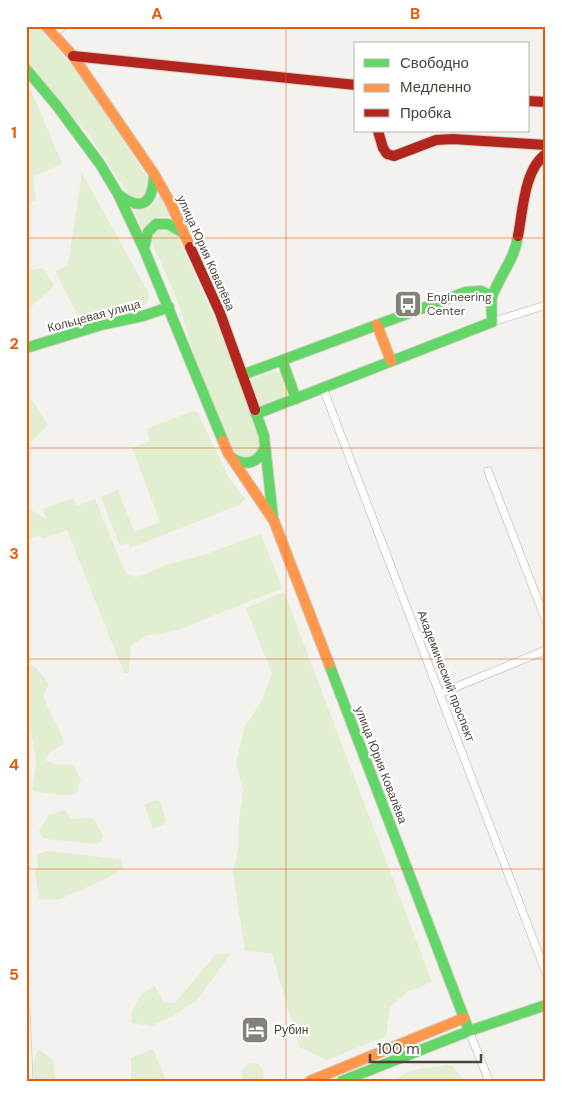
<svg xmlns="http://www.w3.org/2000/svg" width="572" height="1107" viewBox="0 0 572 1107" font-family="'DM Sans',sans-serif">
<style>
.green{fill:#e1eecf}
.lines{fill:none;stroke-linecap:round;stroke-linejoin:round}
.street-casing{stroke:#d2d0cb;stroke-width:9}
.fast-casing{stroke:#d3cfc5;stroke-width:12}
.slow-casing{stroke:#d3cfc5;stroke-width:12}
.jam-casing{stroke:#d3cfc5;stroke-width:12}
.street{stroke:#fdfdfc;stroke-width:7}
.fast{stroke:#63d668;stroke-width:10}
.slow{stroke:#ff974d;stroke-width:10}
.jam{stroke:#b3261e;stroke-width:10}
.grid{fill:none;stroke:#e8590c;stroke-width:1;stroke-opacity:0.55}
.labels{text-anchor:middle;stroke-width:4.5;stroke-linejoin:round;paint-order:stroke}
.street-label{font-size:12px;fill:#4b4439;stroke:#fff}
.poi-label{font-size:12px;fill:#4b4439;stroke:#fff;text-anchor:start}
.neatline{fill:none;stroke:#e8590c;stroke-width:2}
.grid-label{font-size:16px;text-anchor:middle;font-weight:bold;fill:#e8590c}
</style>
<rect width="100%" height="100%" fill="#f4f2ee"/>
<!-- green -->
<path class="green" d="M26,26H38L83,79L100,102L110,120L149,180C153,193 141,203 129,195L88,133L72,118L26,60Z
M26,88L34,97L62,164L33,177L36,201L26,203Z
M82,173L147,290L149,297L147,303L142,307L81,322L55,271L68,265Z
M161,194L172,217C157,215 152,221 142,229L134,211L149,208Z
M164,227L175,232L177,235L218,327L255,423C257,430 262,440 260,447C256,463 238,458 231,448L190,343L179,305L152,242C153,234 156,229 164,227Z
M43,268L54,286L26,311V271Z
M276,371L282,373L290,394L287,399L261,407L251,383C255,375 268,374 276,371Z
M26,391L48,425L26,446Z
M192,411L198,413L228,476L245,499L239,505L130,548L128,543L120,546L101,497L118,490L134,532L160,522L132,448L150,441L147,429Z
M73,498L77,506L95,499L122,565L127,574L136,577L146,574L163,566L206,554L261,534L282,588L183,628L162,634L146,635L131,646L129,670L128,673H124L67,530L42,539L40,535L26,540V507L46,519L43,509Z
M284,592L432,982L407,992L390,1007L386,1036L327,1060L299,1047L272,953L245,951L233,873L238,849L239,820L243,791L236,763L245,726L262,701L272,673L246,608Z
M26,663L37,668L49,685L43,694C48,715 60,724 64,744L50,752L45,760L57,765H73L81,780L76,794L63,795L32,791L36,761L31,731L26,715Z
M156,800L160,801L166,821L163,825L153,829L144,805Z
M65,810L71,819L88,818L94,819L103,836L101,842L96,844L45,839L41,836L39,831L49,815Z
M46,851L121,859L123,868L106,879L60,899H39L35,872L38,866L37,855Z
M216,954H230L198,999L173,1016L151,1026L131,1023L132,1011L141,995L155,986L164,1003H175Z
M38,1049L54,1061L55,1081H35L32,1067Z
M153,1049L166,1081H131V1058Z
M250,1063C261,1062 267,1071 262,1081H244C241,1076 242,1073 244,1068Z
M446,1065L453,1066L464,1081H395C412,1065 425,1070 446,1065Z"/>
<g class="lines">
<!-- street casing -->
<g class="street-casing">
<path id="street" d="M53,34L63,26
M492,322L546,305
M323,388L546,973
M488,471L546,621
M439,694L546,650
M26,1011L29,1081
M469,1031L489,1081"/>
</g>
<!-- fast casing -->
<g class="fast-casing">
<path id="fast" d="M26,69L57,106L100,164L118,194L144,249L223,441
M119,195C143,213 153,202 154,175
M144,248L148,232L156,224H168L182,232
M26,348L101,325L143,316L169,307
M282,360L296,399
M242,375L466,292L481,291L492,296
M255,410L264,436L273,518
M256,414L492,322C492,314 490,302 493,294C501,274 515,258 518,236
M232,458C246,467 259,463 265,447
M329,664L469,1031
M342,1081L469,1031L546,1005"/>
</g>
<!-- slow casing -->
<g class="slow-casing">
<path id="slow" d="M46,26L73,56L154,174L171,204L190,247
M377,325L391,361
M223,441L228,453L274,521L329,664
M310,1081L464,1018"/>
</g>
<!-- jam casing -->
<g class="jam-casing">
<path id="jam" d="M73,56L356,85
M528,101L546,102
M378,131L383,148L387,154L394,156L436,140L453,139L546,145
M518,236C523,211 524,169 546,154
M190,247L220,313L255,410"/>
</g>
<!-- street -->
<use href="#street" class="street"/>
<!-- fast -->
<use href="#fast" class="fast"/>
<!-- slow -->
<use href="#slow" class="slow"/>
<!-- jam -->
<use href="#jam" class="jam"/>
</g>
<!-- grid -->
<path class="grid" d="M286,26V1081M26,238H546M26,448H546M26,659H546M26,869H546"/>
<!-- icons -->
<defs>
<g id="bus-square" transform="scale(1.4375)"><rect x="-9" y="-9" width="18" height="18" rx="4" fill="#868178" stroke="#fff"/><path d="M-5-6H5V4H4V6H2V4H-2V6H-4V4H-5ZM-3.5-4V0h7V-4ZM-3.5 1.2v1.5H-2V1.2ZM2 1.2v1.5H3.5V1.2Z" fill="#fff"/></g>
<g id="hotel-square" transform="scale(1.4375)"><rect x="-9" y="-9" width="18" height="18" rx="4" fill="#868178" stroke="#fff"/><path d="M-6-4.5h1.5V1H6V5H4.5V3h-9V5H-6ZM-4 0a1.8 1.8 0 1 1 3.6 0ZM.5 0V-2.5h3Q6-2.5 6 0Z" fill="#fff"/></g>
</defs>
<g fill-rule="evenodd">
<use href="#bus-square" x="408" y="304"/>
<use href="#hotel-square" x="255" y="1030"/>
</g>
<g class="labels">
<!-- street labels -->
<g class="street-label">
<text transform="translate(206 253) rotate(66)" y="4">улица Юрия Ковалёва</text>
<text transform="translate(94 316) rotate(-15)" y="4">Кольцевая улица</text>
<text transform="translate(446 676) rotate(69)" y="4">Академический проспект</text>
<text transform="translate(381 765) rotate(69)" y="4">улица Юрия Ковалёва</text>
</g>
<!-- poi labels -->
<g class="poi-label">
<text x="427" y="301">Engineering<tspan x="427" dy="14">Center</tspan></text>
<text x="274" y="1034">Рубин</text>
</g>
</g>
<!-- border -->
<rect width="572" height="1107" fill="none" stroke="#ffffff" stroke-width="55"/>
<!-- legend -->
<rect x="354" y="42" width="175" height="90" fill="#ffffff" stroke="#b7b4b0"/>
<rect x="364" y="59" width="25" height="8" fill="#63d668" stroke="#b7b4b0"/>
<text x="400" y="68" font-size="15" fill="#4b4439">Свободно</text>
<rect x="364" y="84" width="25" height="8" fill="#ff974d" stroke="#b7b4b0"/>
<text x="400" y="92" font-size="15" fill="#4b4439">Медленно</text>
<rect x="364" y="109" width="25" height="8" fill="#b3261e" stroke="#b7b4b0"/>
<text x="400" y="118" font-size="15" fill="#4b4439">Пробка</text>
<!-- scale -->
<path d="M370 1054v8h111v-8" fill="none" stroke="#4b4439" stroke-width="2.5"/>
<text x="377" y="1054" font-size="15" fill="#4b4439" stroke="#ffffff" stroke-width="4" paint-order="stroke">100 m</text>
<rect x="28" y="28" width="516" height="1052" class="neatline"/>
<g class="grid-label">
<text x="157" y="19">A</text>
<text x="415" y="19">B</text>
<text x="14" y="138">1</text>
<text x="14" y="349">2</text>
<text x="14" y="559">3</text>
<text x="14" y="770">4</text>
<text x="14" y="980">5</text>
</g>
</svg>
